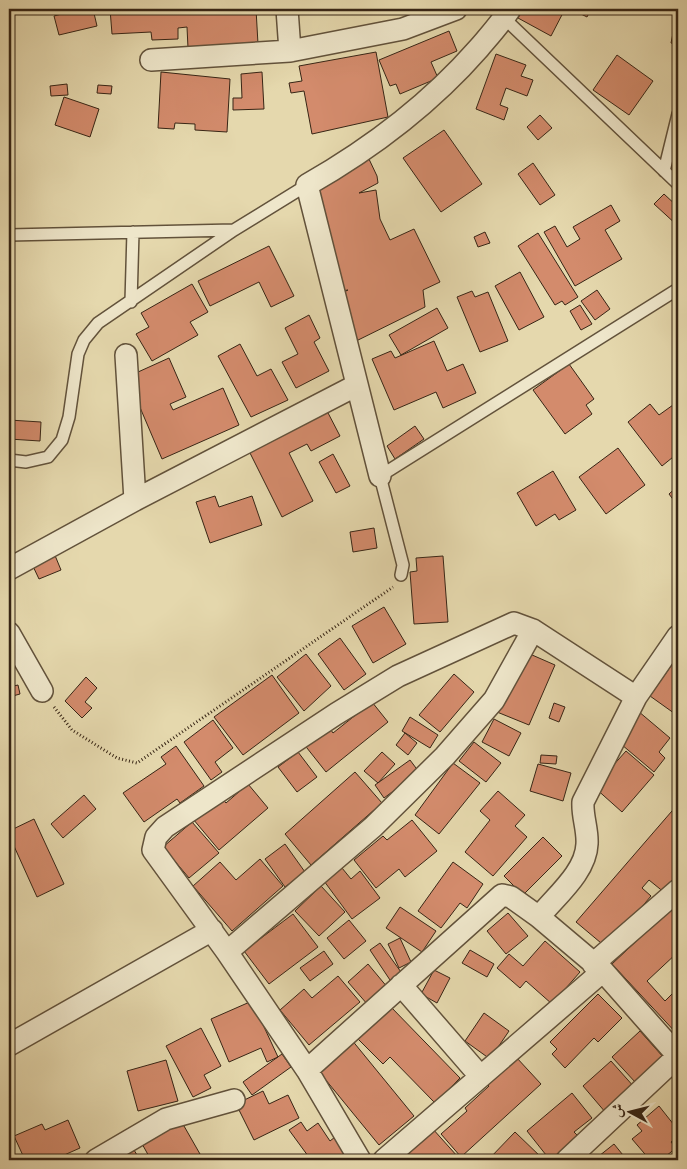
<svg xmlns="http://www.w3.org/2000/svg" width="687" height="1169" viewBox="0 0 687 1169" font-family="Alegreya,Amiri,serif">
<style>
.building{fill:#d38b6c;stroke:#372515}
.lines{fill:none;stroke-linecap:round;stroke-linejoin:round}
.service-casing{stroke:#62523b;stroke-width:14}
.minor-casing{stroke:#62523b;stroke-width:24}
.path{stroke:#372515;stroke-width:3;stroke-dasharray:1 2.5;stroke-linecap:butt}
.service{stroke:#eee6ca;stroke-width:11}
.minor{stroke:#eee6ca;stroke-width:21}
</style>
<rect width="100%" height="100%" fill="#e5d8ad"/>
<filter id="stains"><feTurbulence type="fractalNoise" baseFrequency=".004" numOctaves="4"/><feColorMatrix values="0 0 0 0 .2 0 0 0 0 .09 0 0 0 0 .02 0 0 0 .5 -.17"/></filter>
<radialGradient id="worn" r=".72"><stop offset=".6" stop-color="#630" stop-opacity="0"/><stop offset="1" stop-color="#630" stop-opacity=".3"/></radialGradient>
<!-- building -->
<path class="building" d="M81,9H93L97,26L59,35L54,16Z
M110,9H256L258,44L188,48L187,27L178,28V39L152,40L151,32L112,34Z
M523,9H565L551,36L518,18Z
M571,9H591L587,17Z
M631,9H643L644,13L632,14Z
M678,9V45L671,43Z
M449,31L457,51L431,62L438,78L400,94L396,84L390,86L379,60Z
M376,52L388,117L312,134L304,91L291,93L289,83L302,81L299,66Z
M496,54L526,65L521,76L533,80L527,96L506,88L500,105L508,108L504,120L476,109Z
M617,55L653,81L629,115L593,90Z
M161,72L230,79L227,132L195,130V124L175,123L174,129L158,128Z
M262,72L264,109L233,110V98H242L241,74Z
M67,84L68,95L51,96L50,86Z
M98,85L112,86L111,94L97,93Z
M678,87V136L669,134Z
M64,97L99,109L90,137L55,125Z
M540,115L552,128L538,140L527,127Z
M444,130L482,184L441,212L403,158Z
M368,157L377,176L378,183L359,193L376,190L380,219L390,240L414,229L440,282L423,290L425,307L346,346L336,296L348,290L326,293L310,173Z
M533,163L555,195L540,205L518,174Z
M664,194L678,207V226L654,204Z
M611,205L620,221L605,230L622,259L575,286L544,232L555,226L567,247L580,239L573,227Z
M485,232L490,243L478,247L474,237Z
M538,233L578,297L565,305L562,301L555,305L518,246Z
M269,246L294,296L271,307L259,282L210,306L198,281Z
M520,272L544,317L519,330L495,286Z
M192,284L208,312L190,322L198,335L152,361L136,334L149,327L141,313Z
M597,290L610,309L595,320L581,301Z
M472,291L475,297L488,292L508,341L480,352L457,297Z
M580,305L592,324L581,330L570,311Z
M437,308L448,328L401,355L389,335Z
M309,315L320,338L314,342L329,371L296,388L282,362L298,354L285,328Z
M434,341L447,371L463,364L476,393L443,408L436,392L394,410L372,359L391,351L395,358Z
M240,344L257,376L271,369L288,400L251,417L218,356Z
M169,358L186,397L170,404L173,410L223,388L239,425L162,459L127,377Z
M569,364L594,399L586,405L592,414L565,434L533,390Z
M650,404L659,415L673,405L678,412V453L662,466L628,422Z
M326,409L340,436L311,451L307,444L289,453L313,501L282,517L248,449Z
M9,420L41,422L40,441L9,439Z
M415,426L424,439L395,459L387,446Z
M618,448L645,485L606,514L579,477Z
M333,454L350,486L336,493L319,462Z
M553,471L576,510L559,520L555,514L536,526L517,493Z
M678,486V506L669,494Z
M215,496L219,507L252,496L262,525L210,543L196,502Z
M374,528L377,548L353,552L350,532Z
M54,553L61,570L39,579L31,562Z
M443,556L448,622L414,624L410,572L417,571L416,558Z
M384,607L406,644L373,663L352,626Z
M340,638L366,674L344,690L318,654Z
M523,651L555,665L529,725L497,712Z
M306,654L331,686L304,711L277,677Z
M673,663L678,666V716L650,696Z
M454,674L474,692L440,732L419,715Z
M272,675L299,713L243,755L214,717Z
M86,677L97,688L85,702L92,708L82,718L65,701Z
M18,685L20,694L9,697V687Z
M372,702L388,722L326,772L303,743L327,724L333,733Z
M554,703L565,707L559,722L549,718Z
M638,711L670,738L659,752L665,758L654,772L615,739Z
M410,717L438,735L430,748L402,731Z
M494,719L521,733L509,756L482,742Z
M213,720L233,748L215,762L222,772L211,780L184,742Z
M405,733L417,743L408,755L396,745Z
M474,742L501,763L486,782L459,761Z
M176,746L204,786L180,803L177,799L144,822L123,793L166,764L161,757Z
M626,751L654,775L622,812L594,787Z
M298,752L317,777L297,792L278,767Z
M382,752L395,764L378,783L364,771Z
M541,755L557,756L556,764L540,763Z
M410,760L419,772L384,798L375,785Z
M453,763L480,783L439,834L415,815Z
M538,764L571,773L563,801L530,791Z
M355,772L382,803L311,865L285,834Z
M248,784L268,808L219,850L193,819L220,796L226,803Z
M498,791L525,815L515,826L527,837L493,876L465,852L490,820L480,811Z
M84,795L96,809L63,838L51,824Z
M678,804V877L665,893L649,880L642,888L651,896L607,948L576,922Z
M34,819L64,884L37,897L9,835V831Z
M412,820L437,851L405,877L399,869L376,888L354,860L383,836L387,840Z
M192,822L219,853L189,878L163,847Z
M543,837L562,856L523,895L504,876Z
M285,844L305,872L285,887L265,859Z
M260,859L283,886L232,931L193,886L220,862L236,880Z
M453,862L483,884L467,908L460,903L441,928L418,911Z
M342,868L351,879L360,871L380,898L352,919L324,881Z
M321,886L345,912L319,936L295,911Z
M678,902V952L647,981L665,1001L678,988V1035L612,964Z
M400,907L436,931L422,952L386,928Z
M508,913L528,936L506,954L487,931Z
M293,914L318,947L269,984L244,951Z
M349,920L366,941L344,959L327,938Z
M400,938L411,962L399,968L388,944Z
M545,941L580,972L552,1004L526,981L520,988L497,968L509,954L523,966Z
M380,943L401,972L390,980L370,950Z
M470,950L494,964L487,977L462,963Z
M324,951L333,964L310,981L300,968Z
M368,964L388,988L368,1005L348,982Z
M434,970L450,978L437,1003L421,994Z
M338,976L360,1002L309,1045L280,1010L304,989L312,998Z
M598,994L622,1018L598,1042L594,1038L565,1068L552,1054L557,1049L550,1042Z
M252,1001L278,1057L267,1062L261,1048L229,1062L211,1019Z
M390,1006L460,1078L435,1103L390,1057L383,1064L355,1036Z
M484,1013L509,1031L490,1059L465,1041Z
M201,1028L221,1066L204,1075L211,1088L193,1097L166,1046Z
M640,1031L664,1058L636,1083L612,1057Z
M351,1039L414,1116L379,1145L316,1068Z
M282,1054L291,1067L252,1095L243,1082Z
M516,1057L541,1084L461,1157L441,1134L467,1111L465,1108L489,1086L487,1084Z
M166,1060L178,1101L138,1111L127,1071Z
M611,1061L635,1088L606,1113L583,1086Z
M263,1091L269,1104L288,1095L299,1118L254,1140L236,1104Z
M572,1093L592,1118L574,1132L578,1136L550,1160L527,1131Z
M659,1106L678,1130V1136L671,1142L676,1148L661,1160H650L632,1139L642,1131L637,1125Z
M180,1119L200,1154L190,1160H151L141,1142Z
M68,1120L80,1148L53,1160H25L14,1136L42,1124L45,1130Z
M301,1122L307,1131L318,1123L330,1141L335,1137L352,1160H311L289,1130Z
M432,1128L458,1157L454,1160H397Z
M515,1132L543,1159L542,1160H488Z
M614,1144L627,1160H594Z
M131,1145L140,1160H106Z"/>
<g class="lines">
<!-- service casing -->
<g class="service-casing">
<path id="service" d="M504,18L678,184
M664,171L678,114
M9,235L234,230L307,185
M131,302L133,232
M9,460L26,462L48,457L62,440L69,417L78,354L84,340L98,323L234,230
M401,575L403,565L380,476L678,289"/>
</g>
<!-- minor casing -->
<g class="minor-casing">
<path id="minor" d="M287,9L290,51
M151,60L290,51L403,29L456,9
M126,355L135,500
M380,476L307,185C372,148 430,104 479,48C490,35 501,23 510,9
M9,569L135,500L357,385
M9,633L42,691
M539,917C556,896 586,872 587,844C588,830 582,816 583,802L636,697L678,636
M227,952L373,827L445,756L494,700L533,630
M593,964L678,890
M401,985L480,1076
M9,1045L212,930
M307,1070L502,895L511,897L539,917L603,971L678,1056
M96,1160L166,1119L234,1100
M360,1160L307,1070L227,952L153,850L156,837L165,827L336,714L398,676L514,623L533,630L636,697
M384,1160L603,971
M567,1160L678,1056"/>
</g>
<!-- path -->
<path class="path" d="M54,707L72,730L117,758L137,763L393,587"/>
<!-- service -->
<use href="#service" class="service"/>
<!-- minor -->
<use href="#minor" class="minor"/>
</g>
<!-- margin -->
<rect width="687" height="1169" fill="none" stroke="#e5d8ad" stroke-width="30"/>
<rect x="10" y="10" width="667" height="1149" fill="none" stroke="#372515" stroke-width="2.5"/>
<rect x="15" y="15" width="657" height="1139" fill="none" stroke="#372515"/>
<!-- north arrow -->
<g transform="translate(630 1112) rotate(277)" stroke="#eee6ca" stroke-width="4" paint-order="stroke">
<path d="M0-4L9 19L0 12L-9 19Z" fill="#372515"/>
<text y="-8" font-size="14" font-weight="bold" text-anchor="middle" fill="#372515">ش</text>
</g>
<rect width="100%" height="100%" filter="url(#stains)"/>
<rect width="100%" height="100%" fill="url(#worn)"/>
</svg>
